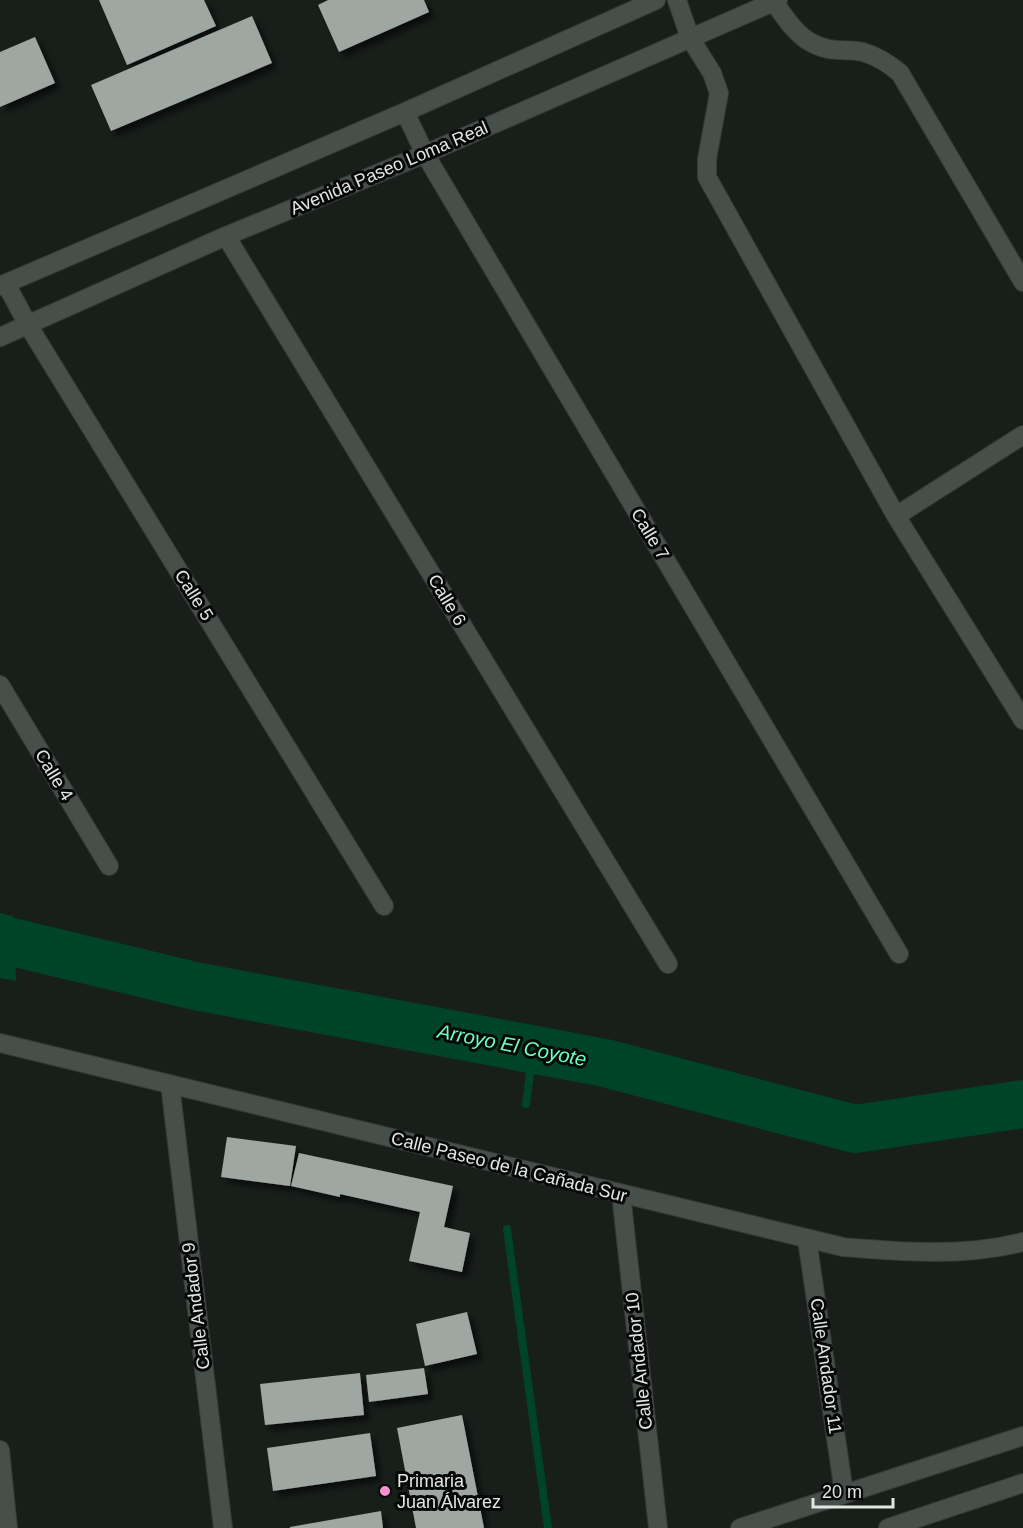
<svg xmlns="http://www.w3.org/2000/svg" width="1023" height="1528" viewBox="0 0 1023 1528" font-family="Helvetica,sans-serif">
<style>
.water{fill:#00432b}
.lines{fill:none;stroke-linecap:round;stroke-linejoin:round}
.stream{stroke:#00432b;stroke-width:8}
.river{stroke:#00432b;stroke-width:48}
.building{fill:#9ea7a2;filter:url(#shadow)}
.minor-casing{stroke:#353a37;stroke-width:20}
.minor{stroke:#474f4b;stroke-width:18}
.poi-dot{fill:#f590d1;stroke:#060807;stroke-width:2}
.labels{text-anchor:middle;stroke-width:6;stroke-linejoin:round;paint-order:stroke}
.street-label{font-size:18px;fill:#e1e6e3;stroke:#060807}
.poi-label{font-size:18px;fill:#e1e6e3;stroke:#060807;text-anchor:start}
.water-label{font-size:20px;font-style:italic;fill:#6bfebe;stroke:#060807}
</style>
<defs>
<filter id="shadow"><feDropShadow dx="5.5" dy="5.5" stdDeviation="3" flood-color="#0009"/></filter>
</defs>
<rect width="100%" height="100%" fill="#181f1b"/>
<!-- water -->
<path class="water" d="M0,913L13,916L16,981L0,978Z"/>
<g class="lines">
<!-- stream -->
<path class="stream" d="M526,1104L533,1050
M507,1229L548,1528"/>
<!-- river -->
<path class="river" d="M0,939L195,986L605,1063L855,1129L1023,1104"/>
</g>
<!-- building -->
<path class="building" d="M99,0H204L216,26L127,65Z
M328,0H424L429,12L339,52L318,5Z
M252,16L272,63L111,131L91,85Z
M35,37L55,83L0,107V52Z
M227,1137L296,1146L290,1186L221,1177Z
M299,1153L453,1186L444,1227L470,1233L462,1272L409,1261L420,1212L340,1194V1197L291,1186Z
M467,1312L477,1354L425,1366L416,1324Z
M424,1368L428,1394L369,1402L366,1375Z
M360,1373L364,1415L265,1425L260,1384Z
M462,1415L484,1528H416L397,1428Z
M370,1433L376,1476L273,1491L267,1448Z
M381,1511L383,1528H290V1527Z"/>
<g class="lines">
<!-- minor casing -->
<g class="minor-casing">
<path id="minor" d="M677,0L690,38L712,73L719,93L707,159V177L896,516L1023,720
M774,2C784,16 796,35 812,43C832,54 845,48 863,52C877,56 888,63 900,73L1023,282
M405,112L425,154L899,954
M226,236L668,964
M6,284L28,325L384,906
M0,286L405,112L656,0
M0,337L226,236L425,154L778,0
M896,516L1023,435
M0,685L109,866
M0,1043L843,1247C904,1252 963,1257 1023,1242
M170,1084L223,1528
M621,1194L658,1528
M807,1239L844,1493
M0,1450L8,1528
M740,1528L1023,1436
M888,1528L1023,1483"/>
</g>
<!-- minor -->
<use href="#minor" class="minor"/>
</g>
<!-- markers -->
<circle class="poi-dot" cx="385" cy="1491" r="6"/>
<g class="labels">
<!-- street labels -->
<g class="street-label">
<text transform="translate(389 168) rotate(-23)" y="6">Avenida Paseo Loma Real</text>
<text transform="translate(650 534) rotate(59)" y="6">Calle 7</text>
<text transform="translate(194 595) rotate(58)" y="6">Calle 5</text>
<text transform="translate(447 600) rotate(59)" y="6">Calle 6</text>
<text transform="translate(54 775) rotate(59)" y="6">Calle 4</text>
<text transform="translate(509 1167) rotate(14)" y="6">Calle Paseo de la Cañada Sur</text>
<text transform="translate(196 1306) rotate(-97)" y="6">Calle Andador 9</text>
<text transform="translate(639 1361) rotate(-96)" y="6">Calle Andador 10</text>
<text transform="translate(826 1366) rotate(82)" y="6">Calle Andador 11</text>
</g>
<!-- poi labels -->
<g class="poi-label">
<text x="397" y="1487">Primaria<tspan x="397" dy="21">Juan Álvarez</tspan></text>
</g>
<!-- water labels -->
<g class="water-label">
<text transform="translate(512 1045) rotate(11)" y="7">Arroyo El Coyote</text>
</g>
</g>
<!-- scale -->
<path d="M813 1498v9h80v-9" fill="none" stroke="#e1e6e3" stroke-width="3"/>
<text x="822" y="1498" font-size="18" fill="#e1e6e3" stroke="#060807" stroke-width="4.5" paint-order="stroke">20 m</text>
</svg>
